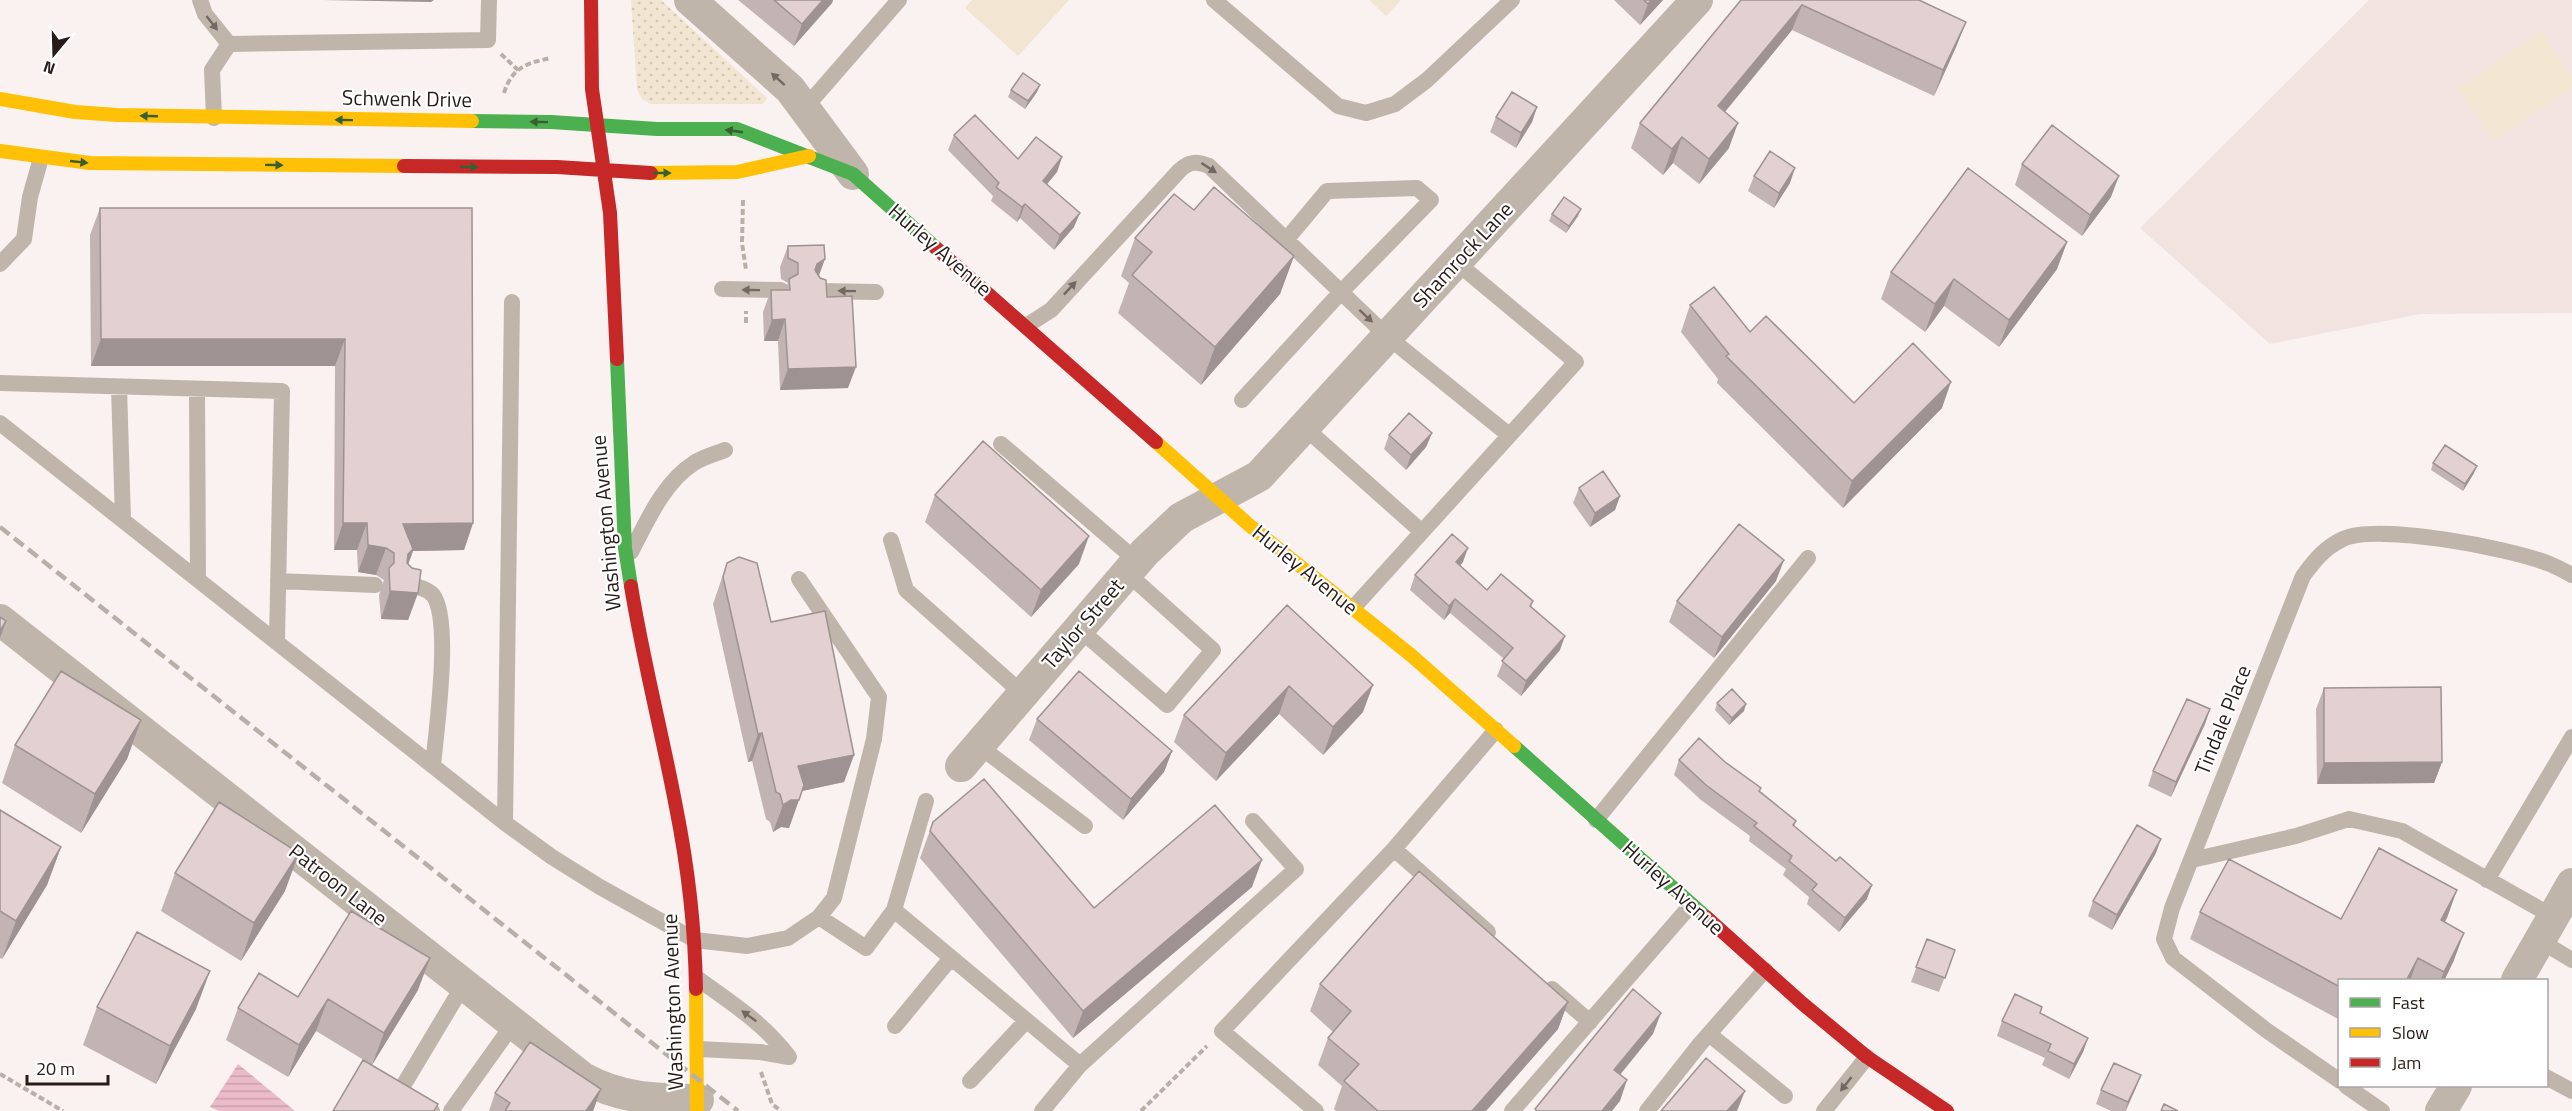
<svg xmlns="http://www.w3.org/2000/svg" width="2572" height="1111" viewBox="0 0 2572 1111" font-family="'Titillium Web',sans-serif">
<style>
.built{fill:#f1e4e0}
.park{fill:url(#park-dots)}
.pitch{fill:#f2e5d1}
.water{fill:url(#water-rules)}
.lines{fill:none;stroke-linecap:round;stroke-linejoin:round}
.path{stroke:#b9afa9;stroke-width:4;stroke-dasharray:6 3;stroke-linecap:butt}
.lane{stroke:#c0b5ab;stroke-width:16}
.street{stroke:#c0b5ab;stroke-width:32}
.fast{stroke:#4caf50;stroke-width:14}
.slow{stroke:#ffc107;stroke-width:14}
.jam{stroke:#c62828;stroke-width:14}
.rail{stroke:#b9afa9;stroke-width:4.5;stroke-dasharray:12 6;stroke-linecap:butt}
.wall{fill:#c2b4b3}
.shaded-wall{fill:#9e9292}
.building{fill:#e2d1d0;stroke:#9e9292;stroke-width:1.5}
.oneway{fill:#746862}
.oneway2{fill:#395e31}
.labels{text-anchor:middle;stroke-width:4.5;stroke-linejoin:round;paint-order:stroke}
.street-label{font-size:21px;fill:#291c18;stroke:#fff}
</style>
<defs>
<pattern id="park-dots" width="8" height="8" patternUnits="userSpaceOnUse" patternTransform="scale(1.5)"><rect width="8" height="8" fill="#f2e5d1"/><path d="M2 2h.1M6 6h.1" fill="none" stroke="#d0c4b3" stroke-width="1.8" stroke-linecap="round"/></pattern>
<pattern id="water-rules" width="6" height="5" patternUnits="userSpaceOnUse" patternTransform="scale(1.5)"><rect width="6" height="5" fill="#ecbbca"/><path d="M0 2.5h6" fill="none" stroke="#caa0ad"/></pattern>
</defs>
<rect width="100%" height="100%" fill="#faf2f0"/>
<!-- built -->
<path class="built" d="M2369,0H2572V313L2420,314L2270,344L2140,228Z"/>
<!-- park -->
<path class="park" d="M631,0H661L767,98L763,104H651L642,99L637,90Z"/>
<!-- pitch -->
<path class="pitch" d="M972,0H1069L1018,56L965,8Z
M1369,0H1401L1386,16Z
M2541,31L2572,76V87L2494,141L2458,89Z"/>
<!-- water -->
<path class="water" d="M238,1064L295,1111H219L210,1107Z"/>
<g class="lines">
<!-- path -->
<path class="path" d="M501,54L518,70
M504,93C512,67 527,63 551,58
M743,200L742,243L746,270
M746,323V311
M761,1072L772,1104L781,1111
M0,1074L63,1111
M1141,1111L1207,1046"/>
<!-- lane -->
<path class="lane" d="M200,0L205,14L229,44
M1214,0L1338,106L1366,113L1395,104L1427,80L1512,0
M804,109L899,0
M214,118L212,70L229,44L488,40L489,0
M0,264L24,239L30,197L41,158
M722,289L781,290
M818,291L876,292
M1026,326L1051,310L1179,171C1189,161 1197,161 1209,166L1388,337L1509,435
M0,383L282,391L277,641
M119,387L123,520
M197,389L198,579
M1242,400L1341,292L1431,200L1417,188L1327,191L1286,240
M0,423L505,823L552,857L600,887L695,940L747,946L788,938L819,917L834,898L874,739L879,697L799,579
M1304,427L1422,532
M1001,444L1137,561
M891,540L906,590L1023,694
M631,552C647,521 664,482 694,463C703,457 715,454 725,450
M278,581L375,585
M407,586C416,586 426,588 433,595C452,620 436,732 433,766
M1353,608L1576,362L1456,262
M1079,629L1167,705L1213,650L1127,573
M979,746L1085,826
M1596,820L1808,558
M505,823L512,302
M1394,849L1488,932
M2192,860L2296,836L2349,819L2402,831L2554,917
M2487,880L2572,737
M894,910L926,801
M819,917L866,948L894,910L1080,1065L1296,869L1253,821
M2539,940L2572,960
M697,978C731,1003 764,1023 789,1057
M1552,989L1590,1022
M895,1026L951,958
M1709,1034L1785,1096
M698,1049L760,1052L789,1057
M2546,1077L2572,1091
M970,1081L1026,1021
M2340,1081L2266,1030L2173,958L2164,939L2172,908L2303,576C2315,560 2324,548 2343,539C2378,523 2509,548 2547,563C2556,566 2564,571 2572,575
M2346,1086L2382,1111
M432,1111L400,1091L464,984
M451,1111L514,1023
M1042,1111L1080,1065
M1316,1111L1222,1031L1394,849L1496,730
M1512,1111L1691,905
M1647,1111L1700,1044L1765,970
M1824,1111L1867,1057"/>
<!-- street -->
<path class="street" d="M690,0L790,89L853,174
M0,620L583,1078C622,1099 654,1099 698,1100
M961,766L1145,552L1181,518L1259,476L1697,0
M2517,980L2572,884
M2441,1111L2456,1086"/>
<!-- fast -->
<path class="fast" d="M472,121L551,122L657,129H737L853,174L936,248
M617,359L625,548L631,586
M1514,746L1706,917"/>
<!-- slow -->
<path class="slow" d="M0,99L75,112L117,115L472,121
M0,151L90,163L404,166
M651,173L737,172L809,156
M1156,442L1249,525L1412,656L1514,746
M696,989L697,1111"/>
<!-- jam -->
<path class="jam" d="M591,0L592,89L610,213L617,359
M404,166L557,167L651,173
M936,248L1156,442
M631,586C643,660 662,733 676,807C688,867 695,928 696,989
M1706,917L1803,1004L1867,1057L1947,1111"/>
<!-- rail -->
<path class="rail" d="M0,527L738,1111"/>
</g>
<!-- wall -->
<path class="wall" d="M738,0H833L832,3L794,46Z
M1614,0H1663L1640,25Z
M1741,0H1919L1966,22L1956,47L1934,96L1792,30L1725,112L1729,148L1699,184L1673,163L1663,175L1631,148L1640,123Z
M1011,90L1037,92L1025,109L1008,97Z
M1537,107L1532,122L1516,148L1490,132L1496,117Z
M954,135L1018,159L1062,157L1057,172L1047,184L1074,227L1054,250L1020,218L1017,222L991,201L993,196L948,150Z
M2022,164L2111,197L2082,236L2015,185Z
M1754,176L1790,183L1774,208L1748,191Z
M100,208H472L473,523L464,550L413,551L408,564L418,593L408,620L381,619L379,595L384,580L376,575L358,572L357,550H334L335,366H91L90,235Z
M1194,210L1294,256L1280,294L1201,385L1118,313L1129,283L1121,276L1135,238Z
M1552,214L1578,216L1566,233L1549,221Z
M2067,242L2057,269L1999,347L1944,306L1925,332L1881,299L1891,272Z
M788,246L819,277L827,297L848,388L780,390L778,341H764L763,312L771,290H785L788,283L781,279L780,267Z
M1690,305L1750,332L1854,403L1942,408L1843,508L1717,383L1718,379L1681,332Z
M1432,433L1426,447L1406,470L1384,449L1389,435Z
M2433,463L2474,473L2463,491L2431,470Z
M1579,488L1620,496L1615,510L1590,527L1573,503Z
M935,495L1079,564L1031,617L925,522Z
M1463,562L1460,566L1487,590L1533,601L1531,607L1560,650L1521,696L1497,676L1504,659L1450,613L1444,620L1410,590L1415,575Z
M727,563L771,622L854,755L844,782L802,791L789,828L781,827L773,832L770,822L766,819L752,761L748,762L713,604Z
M1776,581L1714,658L1669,622L1677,601Z
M1287,605L1363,712L1323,755L1279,714L1216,781L1174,742L1184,715Z
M2324,688L2442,762L2434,783L2317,784L2316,709Z
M1717,703L1744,711L1729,725L1715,710Z
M2210,709L2205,724L2171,797L2148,786L2153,771Z
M1037,719L1172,751L1164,772L1123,820L1029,740Z
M141,720L127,759L81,833L2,783L15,745Z
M1679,760L1725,762L1796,821L1794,827L1867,899L1839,932L1807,904L1809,897L1783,875L1786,869L1749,841L1750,836L1701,800L1674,775Z
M0,810L61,847L47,885L2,959L0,958Z
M933,822L1094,908L1252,887L1073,1038L920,858Z
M2156,853L2112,930L2088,916L2093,901Z
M175,873L285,891L241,961L161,911Z
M2457,890L2444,922L2454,960L2444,981H2340V1020L2190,939L2200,912L2341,919Z
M1927,939L1955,950L1939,992L1911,982Z
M1320,984L1568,1002L1558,1029L1486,1111H1336L1334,1109L1342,1086L1318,1065L1328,1038L1333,1032L1310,1011Z
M418,990L372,1065L316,1031L288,1077L226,1040L238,1008L298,997Z
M97,1007L196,1009L156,1084L83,1045Z
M2042,1007L2040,1013L2088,1038L2083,1052L2069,1079L2042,1065L2045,1058L1997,1036L2002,1021Z
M2141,1075L2135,1090L2126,1111H2111L2096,1104L2101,1090Z
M601,1089L593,1111H489L495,1093Z"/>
<!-- shaded-wall -->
<path class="shaded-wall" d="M323,0H434L431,2Z
M823,0H833L832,3L794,46L802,24Z
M1651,0H1663L1640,25L1648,4Z
M1802,5L1792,30L1709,131L1718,106Z
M1966,22L1956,47L1934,96L1943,70Z
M1040,85L1037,92L1025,109L1028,101Z
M1537,107L1532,122L1516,148L1521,133Z
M1738,123L1729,148L1699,184L1709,159Z
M1682,137L1673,163L1663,175L1672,149Z
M1062,157L1057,172L1038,195L1043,181Z
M1795,168L1790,183L1774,208L1779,193Z
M2119,176L2111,197L2082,236L2090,215Z
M1025,204L1020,218L1017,222L1022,207Z
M1581,209L1578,216L1566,233L1569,226Z
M1080,213L1074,227L1054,250L1060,235Z
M2067,242L2057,269L1999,347L2009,320Z
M1294,256L1280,294L1201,385L1215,347Z
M825,259L817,281L809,285L817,264Z
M1954,279L1944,306L1925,332L1935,304Z
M785,319L778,341H764L772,320Z
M101,339H345L335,366H91Z
M856,367L848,388L780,390L788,369Z
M1951,382L1942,408L1843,508L1852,481Z
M1432,433L1426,447L1406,470L1411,455Z
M2477,466L2474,473L2463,491L2465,484Z
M1620,496L1615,510L1590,527L1595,513Z
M343,523H367L357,550H334Z
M473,523L464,550L413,551L404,576L403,524Z
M1089,536L1079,564L1031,617L1041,590Z
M368,545L386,548L376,575L358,572Z
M1468,548L1463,562L1450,576L1456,562Z
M1784,560L1776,581L1714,658L1722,637Z
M390,591L418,593L408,620L381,619Z
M1455,599L1450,613L1444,620L1449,606Z
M6,621L0,638V631Z
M1565,636L1560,650L1521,696L1526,681Z
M1373,685L1363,712L1323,755L1333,727Z
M1289,686L1279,714L1216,781L1226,753Z
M1746,704L1744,711L1729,725L1732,718Z
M2210,709L2205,724L2171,797L2176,782Z
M141,720L127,759L81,833L95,794Z
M762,733L752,761L748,762L758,734Z
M1172,751L1164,772L1123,820L1131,799Z
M854,755L844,782L788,794L798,766Z
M2442,762L2434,783L2317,784L2324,763Z
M791,800H799L789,828L781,827L773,832L783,805Z
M2161,839L2156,853L2112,930L2117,915Z
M61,847L47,885L2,959L16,921Z
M299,853L285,891L241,961L254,923Z
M1262,860L1252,887L1073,1038L1083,1011Z
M1872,885L1867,899L1839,932L1845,918Z
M2457,890L2447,918L2431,947L2441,920Z
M2464,933L2454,960L2444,981H2440L2444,972Z
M430,958L418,990L372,1065L384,1033Z
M2418,958L2410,981H2406Z
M210,971L196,1009L156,1084L170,1046Z
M328,999L316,1031L288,1077L299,1045Z
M1568,1002L1558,1029L1486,1111H1472Z
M1661,1013L1653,1034L1607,1091L1614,1070Z
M2088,1038L2083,1052L2069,1079L2074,1064Z
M2141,1075L2135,1090L2125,1111L2128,1102Z
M1627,1080L1620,1101L1612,1111H1602Z
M601,1089L593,1111H586Z
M1745,1091L1737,1111H1727Z"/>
<!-- building -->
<path class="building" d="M774,0H823L802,24Z
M1644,0H1651L1648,4Z
M1741,0H1919L1966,22L1943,70L1802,5L1718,106L1738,123L1709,159L1682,137L1672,149L1640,123Z
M1023,73L1040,85L1028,101L1011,90Z
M1512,92L1537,107L1521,133L1496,117Z
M975,115L1018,159L1036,137L1062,157L1043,181L1080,213L1060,235L1025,204L1022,207L996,187L999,183L954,135Z
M2052,125L2119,176L2090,215L2022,164Z
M1770,151L1795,168L1779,193L1754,176Z
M1968,168L2067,242L2009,320L1954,279L1935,304L1891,272Z
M1214,187L1294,256L1215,347L1132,275L1152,252L1135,238L1174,194L1194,210Z
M1564,197L1581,209L1569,226L1552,214Z
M100,208H472L473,523L403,524L413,549L408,554L407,563L412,568L421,570L418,593L390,591L389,568L394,563V553L386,548L368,545L367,523H343L345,339H101Z
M824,245L825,259L817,264L815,270L820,278L826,280L827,297L852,296L856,367L788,369L785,319L772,320L771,290H790L789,279L798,274V263L788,258V246Z
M1714,287L1750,332L1766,316L1854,403L1913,343L1951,382L1852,481L1726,356L1729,354L1690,305Z
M1409,413L1432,433L1411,455L1389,435Z
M983,441L1089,536L1041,590L935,495Z
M2445,445L2477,466L2465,484L2433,463Z
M1603,471L1620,496L1595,513L1579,488Z
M1739,524L1784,560L1722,637L1677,601Z
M1452,534L1468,548L1456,562L1487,590L1501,574L1533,601L1530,606L1565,636L1526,681L1502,661L1513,648L1455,599L1449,606L1415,575Z
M739,557L757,563L771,622L825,611L854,755L798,766L804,785L799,800H791L783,805L780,794L776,792L762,733L758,734L723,577L727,563Z
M1287,605L1373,685L1333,727L1289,686L1226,753L1184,715Z
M0,617L6,621L0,631Z
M61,671L141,720L95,794L15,745Z
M1079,671L1172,751L1131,799L1037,719Z
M2441,687L2442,762L2324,763V688Z
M1732,689L1746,704L1732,718L1717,703Z
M2187,699L2210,709L2176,782L2153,771Z
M1699,738L1725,762L1761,788L1759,791L1796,821L1793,825L1836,861L1840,857L1872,885L1845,918L1812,890L1817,884L1789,861L1792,856L1754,826L1757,823L1706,785L1679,760Z
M984,779L1094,908L1215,805L1262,860L1083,1011L930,831L933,822Z
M219,802L299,853L254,923L175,873Z
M0,810L61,847L16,921L0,911Z
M2137,825L2161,839L2117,915L2093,901Z
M2379,848L2457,890L2441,920L2464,933L2444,972L2418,958L2406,981H2340V987L2200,912L2229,859L2341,919Z
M1419,871L1568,1002L1472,1111H1378L1344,1081L1359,1064L1328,1038L1351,1011L1320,984Z
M351,911L430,958L384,1033L328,999L299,1045L238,1008L259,973L298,997Z
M137,932L210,971L170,1046L97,1007Z
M1927,939L1955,950L1945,978L1916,967Z
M1633,989L1661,1013L1614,1070L1627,1080L1602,1111H1537L1535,1109Z
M2015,994L2042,1007L2040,1013L2088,1038L2074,1064L2048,1051L2051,1044L2002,1021Z
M530,1042L601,1089L586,1111H505L510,1103L495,1093Z
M1706,1058L1745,1091L1727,1111H1661Z
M363,1060L438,1104L434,1111H333Z
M2114,1063L2141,1075L2128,1102L2101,1090Z
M2164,1104L2178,1111H2161Z"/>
<!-- one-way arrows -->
<defs><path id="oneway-solid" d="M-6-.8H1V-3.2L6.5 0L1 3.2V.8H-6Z" transform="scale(1.5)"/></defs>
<g class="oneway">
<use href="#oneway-solid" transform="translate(212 23) rotate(52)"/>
<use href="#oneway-solid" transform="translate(778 79) rotate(-138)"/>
<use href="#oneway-solid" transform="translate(1209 168) rotate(33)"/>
<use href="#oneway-solid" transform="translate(1070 288) rotate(-47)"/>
<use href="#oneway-solid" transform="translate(751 290) rotate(-179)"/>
<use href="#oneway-solid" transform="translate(847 291) rotate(-179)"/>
<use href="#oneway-solid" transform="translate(1366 316) rotate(43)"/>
<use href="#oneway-solid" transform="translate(749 1016) rotate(-144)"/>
<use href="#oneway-solid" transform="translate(1846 1084) rotate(128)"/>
</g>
<g class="oneway2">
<use href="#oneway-solid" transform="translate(149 116) rotate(-178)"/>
<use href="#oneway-solid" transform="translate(344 120) rotate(-179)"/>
<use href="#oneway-solid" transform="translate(539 122) rotate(-179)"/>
<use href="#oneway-solid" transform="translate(734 131) rotate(-172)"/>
<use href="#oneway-solid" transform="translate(79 162) rotate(6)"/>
<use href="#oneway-solid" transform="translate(274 165) rotate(1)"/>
<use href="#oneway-solid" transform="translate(469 167) rotate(1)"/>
<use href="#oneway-solid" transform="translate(662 173)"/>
</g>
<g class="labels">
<!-- street labels -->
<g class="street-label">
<text transform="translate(407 99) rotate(1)" y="7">Schwenk Drive</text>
<text transform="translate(940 250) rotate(41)" y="7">Hurley Avenue</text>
<text transform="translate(1463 255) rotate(-47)" y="7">Shamrock Lane</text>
<text transform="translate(606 523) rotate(-95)" y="7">Washington Avenue</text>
<text transform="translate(1305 570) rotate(39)" y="7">Hurley Avenue</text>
<text transform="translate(1083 624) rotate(-49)" y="7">Taylor Street</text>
<text transform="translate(2223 720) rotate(-68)" y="7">Tindale Place</text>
<text transform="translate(338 885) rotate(38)" y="7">Patroon Lane</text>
<text transform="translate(1673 888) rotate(42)" y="7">Hurley Avenue</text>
<text transform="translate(673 1002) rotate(-92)" y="7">Washington Avenue</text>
</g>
</g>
<!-- legend -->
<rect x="2338" y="979" width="210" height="108" fill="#ffffff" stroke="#a9a4a3" stroke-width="1.5"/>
<rect x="2350" y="998" width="30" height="9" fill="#4caf50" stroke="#a9a4a3" stroke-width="1.5"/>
<text x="2392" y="1009" font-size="18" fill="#291c18">Fast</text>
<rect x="2350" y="1028" width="30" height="9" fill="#ffc107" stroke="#a9a4a3" stroke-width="1.5"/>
<text x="2392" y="1039" font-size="18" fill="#291c18">Slow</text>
<rect x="2350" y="1058" width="30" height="9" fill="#c62828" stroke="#a9a4a3" stroke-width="1.5"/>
<text x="2392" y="1069" font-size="18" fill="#291c18">Jam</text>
<!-- north arrow -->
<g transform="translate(54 54) rotate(199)" stroke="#ffffff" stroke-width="4.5" paint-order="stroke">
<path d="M0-4.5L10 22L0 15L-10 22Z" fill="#291c18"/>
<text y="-9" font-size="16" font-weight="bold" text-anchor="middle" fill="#291c18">N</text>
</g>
<!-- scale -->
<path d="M27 1075v9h81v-9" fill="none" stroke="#291c18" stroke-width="3"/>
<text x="36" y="1075" font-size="18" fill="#291c18" stroke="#ffffff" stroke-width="4.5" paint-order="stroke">20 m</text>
</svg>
